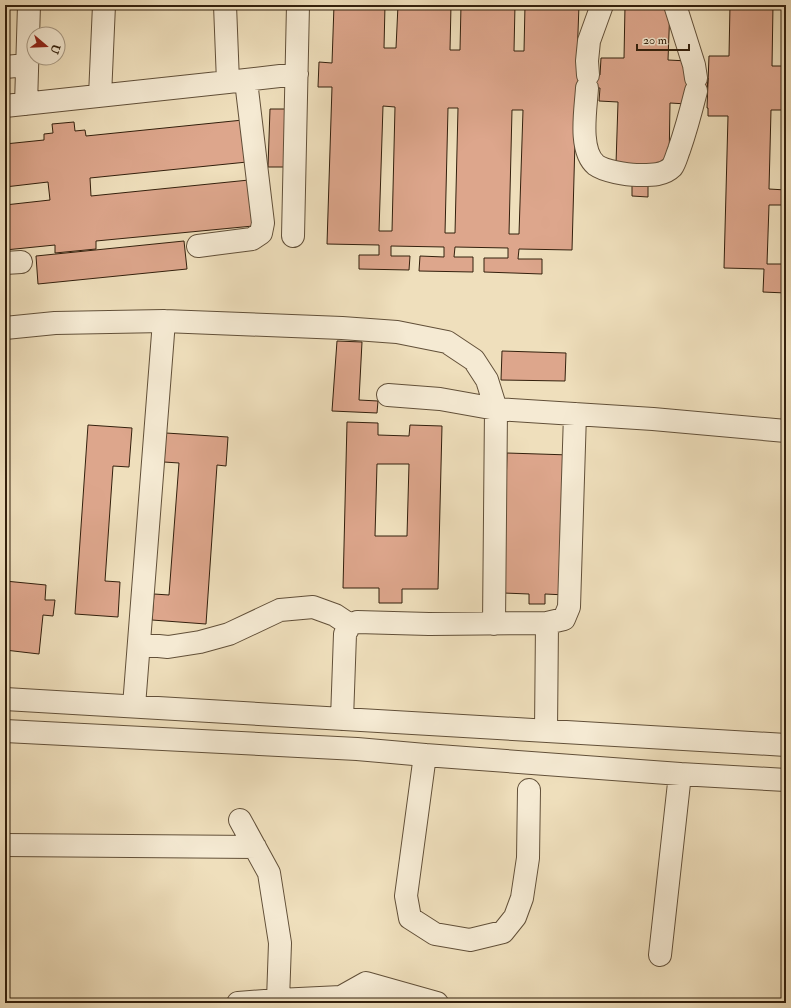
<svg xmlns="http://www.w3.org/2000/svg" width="791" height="1008" viewBox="0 0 791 1008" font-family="'IM FELL Double Pica',serif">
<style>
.building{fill:#dda68c;stroke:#33200d;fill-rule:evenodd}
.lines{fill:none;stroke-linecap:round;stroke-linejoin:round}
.minor-casing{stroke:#625039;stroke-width:24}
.minor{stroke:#f5ead3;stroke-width:22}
</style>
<rect width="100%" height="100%" fill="#efdfbc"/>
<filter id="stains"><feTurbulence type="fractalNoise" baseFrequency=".005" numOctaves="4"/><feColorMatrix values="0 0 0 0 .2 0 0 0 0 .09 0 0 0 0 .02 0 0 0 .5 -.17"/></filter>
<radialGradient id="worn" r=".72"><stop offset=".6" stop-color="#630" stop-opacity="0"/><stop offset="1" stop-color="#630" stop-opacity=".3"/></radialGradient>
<!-- building -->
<path class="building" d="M334,5H385L384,48H396L398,5H451L450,50H460L461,5H515L514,51H524L525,5H579L577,59H579L578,88L576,104L572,250L519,249L518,259H542V274L484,272V258H508V248L455,247L454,257H473V272L419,271L420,256L444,257V247L391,246V256H410L409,270L359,269V255H379V245L327,244L332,87H318L319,62L332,63ZM383,106L395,107L392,231H379ZM448,108H458L455,233H445ZM512,110H523L519,234H509Z
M730,5H773L772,66H786V110H771L769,189L786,190V205H769L767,264H786V293L763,292L764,269L724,268L728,116H708V108H707L709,56H729Z
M625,6L670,7L668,60L688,61V78H708L707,91H687V104L670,103L669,165L616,164L618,102L599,101L600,88H578L579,75H600L601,58H624Z
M270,109H288L286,167H268Z
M243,120L247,162L90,178L91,196L249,180L253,226L96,241V249L55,253V245L5,250V205L50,200L48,182L5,187V144L44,140V134L53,133L52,124L74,122L75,131L85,130L86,136Z
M632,184L648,185V197L632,196Z
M184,241L187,269L38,284L36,256Z
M337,341L362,342L359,400L378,401L377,413L332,411Z
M502,351L566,353L565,381L501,380Z
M347,422L378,423V435L409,436L410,425L442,426L438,589H402V603H379V588H343ZM377,464H409L407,536H375Z
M88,425L132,428L129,467L113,466L105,581L120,582L118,617L75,614Z
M166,433L228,437L226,466L217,465L206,624L152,620L154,594L169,595L179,463L164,462Z
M507,453L570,455L566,595L545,594V604H529V594L503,593Z
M5,581L46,585L45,600H55L53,616L43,615L39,654L5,650Z"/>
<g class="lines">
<!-- minor casing -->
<g class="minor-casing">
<path id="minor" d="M225,5L228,82L297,74
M675,5L694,65L696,78
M5,67L27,65
M588,75L587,61L589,41L602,5
M587,88C586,108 578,150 596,165C604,171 627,175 637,175C649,175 663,176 672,167C675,163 677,155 679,150C686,130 691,111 696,91
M100,96L104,5
M26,104L29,5
M5,106L228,82
M293,236L298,5
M198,246L252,239L261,233L263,223L246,81
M5,263L21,262
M5,328L55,323L164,321L342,328L397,332L447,342L474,360L487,380L496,409L494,624
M388,395L440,399L496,409L653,419L786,431
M547,623L564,619L569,607L575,414
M139,644L168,647L200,642L229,634L280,610L313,607L335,615L350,625
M5,699L786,745
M134,706L164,321
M342,719L345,634L350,625L357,622L429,624L547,623L546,730
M5,731L357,749L425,755L680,774L786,780
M425,755L406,896L410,918L435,934L470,940L503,932L515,917L522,898L528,858L529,790
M240,820L269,873L280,943L278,1000
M5,845L255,847
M660,955L680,774
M341,997L366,983L437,1003
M341,997L374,1003
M238,1003L278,1000L341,997L349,1003"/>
</g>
<!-- minor -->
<use href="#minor" class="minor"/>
</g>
<!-- margin -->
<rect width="791" height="1008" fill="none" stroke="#efdfbc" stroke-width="20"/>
<rect x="6" y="6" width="779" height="996" fill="none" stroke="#33200d" stroke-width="2"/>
<rect x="10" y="10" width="771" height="988" fill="none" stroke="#33200d"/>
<!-- north arrow -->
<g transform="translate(46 46) rotate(109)"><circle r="19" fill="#f5ead3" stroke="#a79984"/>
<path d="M0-3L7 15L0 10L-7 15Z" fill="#8f2418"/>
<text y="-6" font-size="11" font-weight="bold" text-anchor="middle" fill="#33200d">U</text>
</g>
<!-- scale -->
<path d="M637 44v6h52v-6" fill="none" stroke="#33200d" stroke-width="2"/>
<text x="643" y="44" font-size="12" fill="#33200d" stroke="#f5ead3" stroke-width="3" paint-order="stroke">20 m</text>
<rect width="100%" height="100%" filter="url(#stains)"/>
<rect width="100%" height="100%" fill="url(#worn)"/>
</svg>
